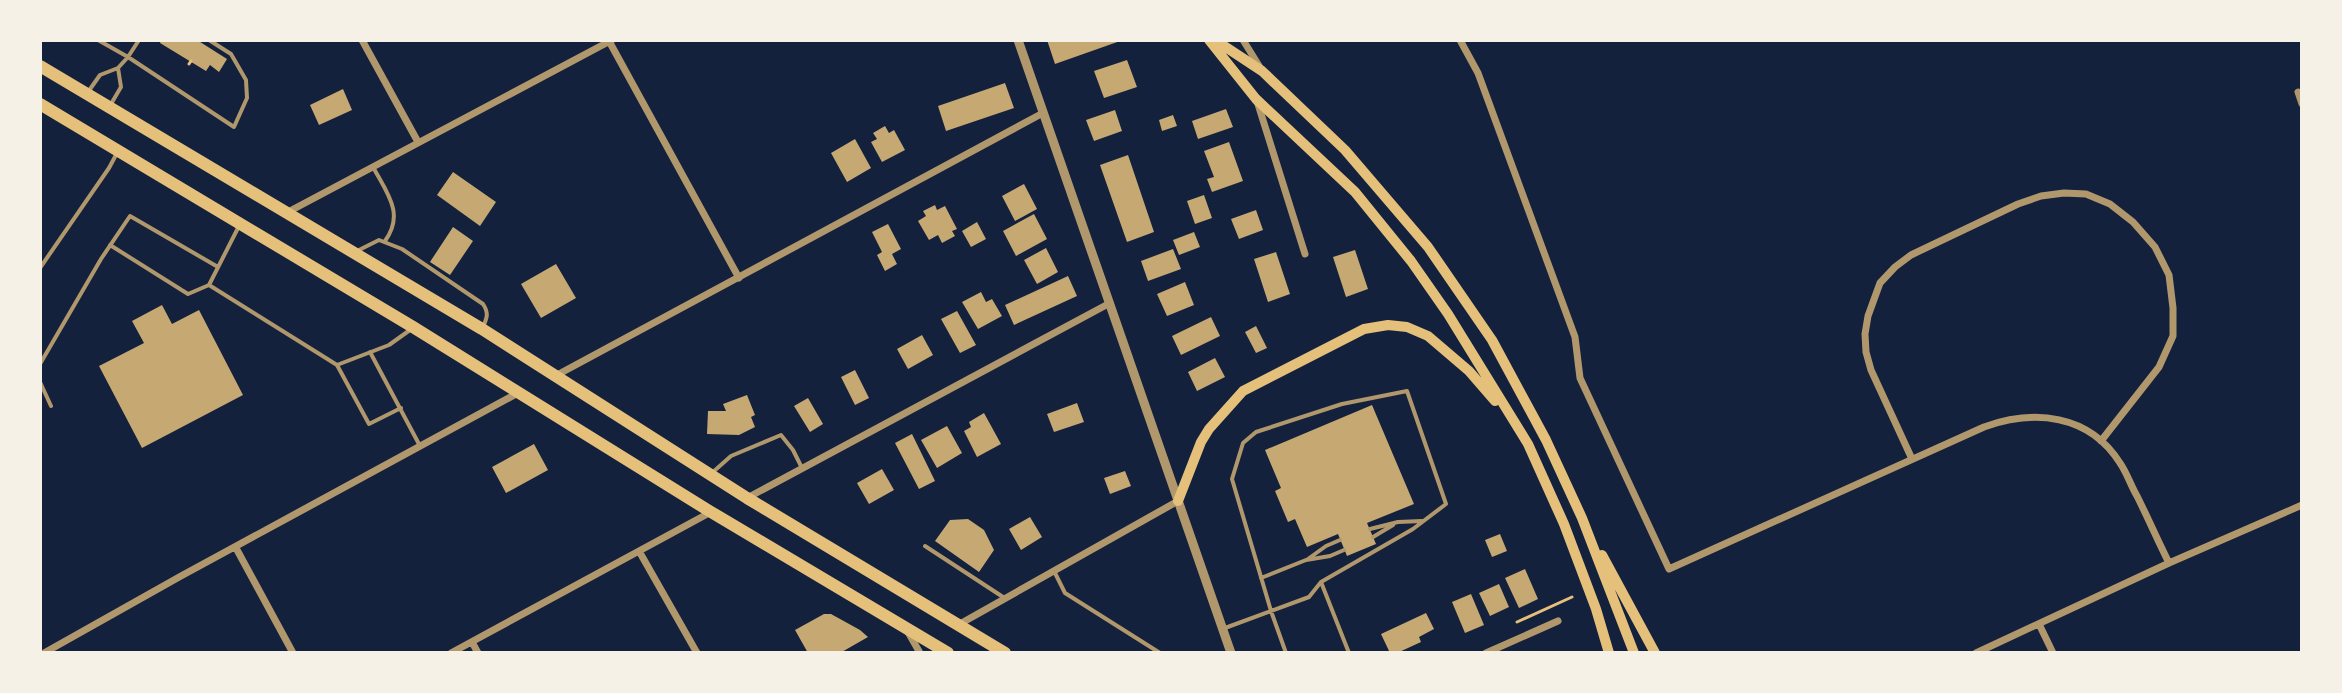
<svg xmlns="http://www.w3.org/2000/svg" width="2342" height="693" viewBox="0 0 2342 693" font-family="Literata,serif">
<style>
.building{fill:#c6a872}
.lines{fill:none;stroke-linecap:round;stroke-linejoin:round}
.path{stroke:#e5c07b;stroke-width:3}
.service{stroke:#b1986c;stroke-width:4}
.minor{stroke:#b1986c;stroke-width:7}
.tertiary{stroke:#b1986c;stroke-width:9}
.secondary{stroke:#e5c07b;stroke-width:10}
.trunk{stroke:#e5c07b;stroke-width:12}
</style>
<rect width="100%" height="100%" fill="#14213d"/>
<!-- building -->
<path class="building" d="M161,40H197L227,59L219,72L210,65L206,71L160,43Z
M1047,40H1123L1055,64Z
M1127,60L1137,87L1104,98L1094,71Z
M1005,83L1014,108L946,131L938,106Z
M343,89L352,110L319,125L310,105Z
M1226,109L1233,127L1198,139L1192,121Z
M1115,110L1122,131L1094,141L1086,120Z
M1173,115L1177,126L1162,131L1159,120Z
M885,126L889,133L894,130L905,150L882,162L871,142L877,139L873,133Z
M855,139L871,168L847,182L831,153Z
M1229,142L1243,181L1212,192L1207,179L1214,177L1204,151Z
M1128,155L1154,232L1127,242L1100,165Z
M453,172L496,202L480,226L437,195Z
M1024,184L1037,209L1015,221L1002,196Z
M1204,195L1212,218L1195,224L1187,201Z
M935,205L937,210L945,206L957,229L952,231L955,236L942,243L938,235L929,240L918,221L926,216L923,211Z
M1256,210L1263,230L1239,239L1231,219Z
M1034,214L1047,239L1016,256L1003,231Z
M977,222L986,239L971,247L962,231Z
M888,224L901,249L892,254L897,264L885,271L877,255L882,252L872,232Z
M453,227L473,241L450,275L430,262Z
M1194,232L1200,247L1179,255L1173,240Z
M1046,248L1058,272L1037,284L1024,260Z
M1173,249L1181,269L1148,281L1141,261Z
M1355,250L1368,289L1346,297L1333,257Z
M1276,252L1290,294L1268,302L1254,259Z
M556,264L576,298L541,318L521,284Z
M1068,276L1077,296L1014,325L1005,305Z
M1185,282L1194,305L1167,316L1157,294Z
M981,292L986,302L992,299L1002,316L978,329L962,302Z
M162,305L172,324L199,310L243,395L142,448L99,366L144,343L132,321Z
M957,311L976,345L960,353L941,319Z
M1211,317L1220,336L1181,355L1172,336Z
M1256,326L1267,348L1256,353L1245,332Z
M922,335L933,355L908,369L897,349Z
M1215,358L1225,377L1197,391L1188,372Z
M855,370L869,398L855,405L841,377Z
M747,395L755,415L751,417L755,427L739,435L707,434L708,411H726L723,404Z
M808,398L823,424L810,432L794,406Z
M1077,403L1084,422L1054,432L1047,414Z
M1372,405L1414,504L1367,523L1376,544L1347,556L1338,534L1307,547L1295,519L1288,522L1275,491L1281,488L1265,450Z
M984,413L1001,444L977,457L964,431L971,427L969,422Z
M947,426L962,453L937,468L921,440Z
M912,434L935,481L919,489L895,443Z
M534,444L548,470L506,493L492,467Z
M882,469L894,490L869,504L857,483Z
M1125,471L1131,486L1110,494L1104,478Z
M1030,517L1042,537L1021,550L1009,529Z
M968,519L984,530L994,550L979,572L935,541L950,520Z
M1500,534L1507,551L1492,557L1485,540Z
M1525,569L1538,599L1519,608L1505,578Z
M1499,584L1509,607L1490,616L1479,593Z
M1471,594L1484,625L1465,633L1452,602Z
M1426,613L1434,629L1419,637L1421,642L1397,653H1390L1381,634Z
M824,614H831L860,630L868,637L840,653H808L795,630Z"/>
<g class="lines">
<!-- path -->
<path class="path" d="M189,64L191,61
M1517,622L1572,597"/>
<!-- service -->
<path class="service" d="M98,40L128,57L139,40
M118,68L128,57L234,127L247,98L246,80L231,54L209,40
M88,92L100,75L118,68L121,87L111,104
M373,167C387,193 405,214 385,241
M110,245L188,294L209,285L239,226
M355,252L379,240L402,249L483,304C489,313 487,318 483,327
M40,268L109,168L117,153
M209,285L337,365L369,424L401,408
M370,352L420,446
M40,364L101,259L130,216L218,267
M337,365L389,345L410,330
M40,382L51,406
M713,472L731,456L781,435L793,450L802,468
M1370,529L1398,522L1422,521
M1373,537L1393,525
M925,546L1003,597
M1308,559L1326,546L1340,540
M1054,571L1065,593L1160,653
M1261,578L1306,560L1330,556L1344,550
M1321,582L1349,653
M1225,628L1309,597L1321,582L1413,529L1446,504L1407,391L1342,404L1256,432L1243,443L1232,479L1271,611L1286,653"/>
<!-- minor -->
<path class="minor" d="M362,40L418,142
M1243,40L1261,69
M1460,40L1478,73L1575,337L1580,378L1669,569L1984,427C2034,409 2089,414 2120,463C2127,473 2131,486 2137,496C2148,518 2158,541 2169,563
M609,41L739,278
M2298,92L2302,104
M1257,101L1305,254
M288,212L612,40
M557,375L1043,113
M1912,459L1871,370L1866,352L1865,334L1868,316L1880,283L1895,267L1911,255L2018,204L2041,196L2064,193L2086,194L2110,204L2133,222L2155,247L2169,275L2173,308V336L2159,367L2101,441
M747,498L1110,303
M236,548L293,653
M639,551L697,653
M2039,624L2053,653
M958,625L1178,501
M908,632L920,653
M472,642L478,653
M44,653L181,576L518,393
M451,653L711,512
M1486,653L1558,621
M1976,653L2169,563L2302,505"/>
<!-- tertiary -->
<path class="tertiary" d="M1018,40L1231,653"/>
<!-- secondary -->
<path class="secondary" d="M1209,40L1256,99L1355,192L1411,261L1448,314L1528,444L1564,524L1596,609L1609,653
M1215,40L1262,71L1345,150L1428,247L1492,340L1546,440L1582,518L1634,653
M1178,501L1201,442L1209,429L1243,391L1364,329L1388,325L1407,327L1428,336L1469,371L1495,401
M1602,555L1655,653"/>
<!-- trunk -->
<path class="trunk" d="M40,66L482,329L747,498L1005,653
M40,104L413,327L711,512L948,653"/>
</g>
<!-- border -->
<rect width="2342" height="693" fill="none" stroke="#f6f1e7" stroke-width="84"/>
</svg>
